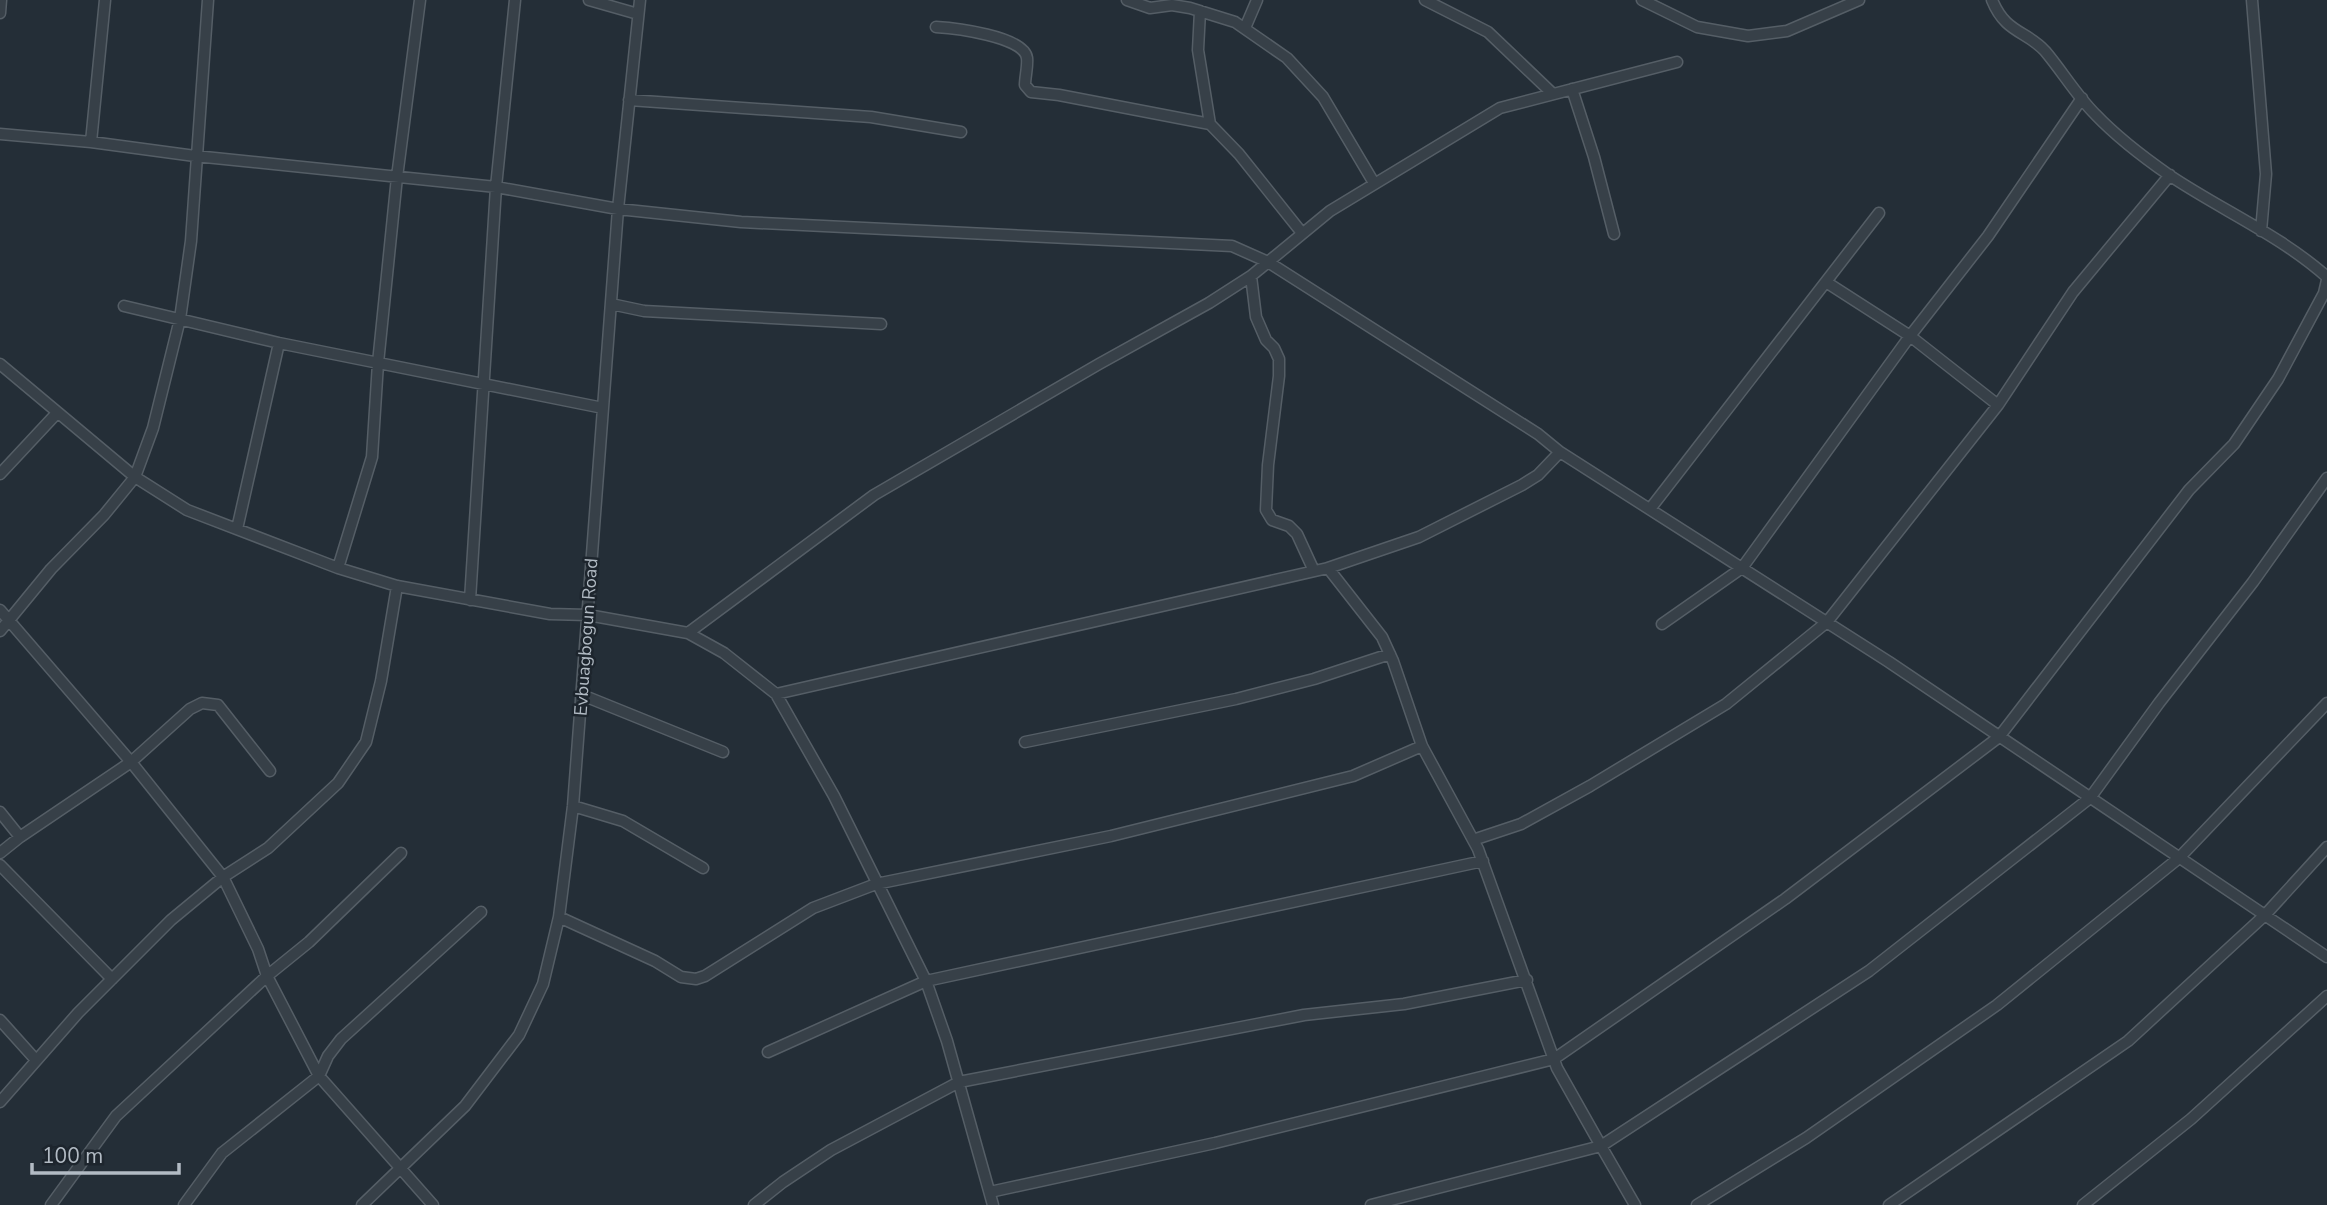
<svg xmlns="http://www.w3.org/2000/svg" width="2327" height="1205" viewBox="0 0 2327 1205" font-family="'Nunito Sans',sans-serif">
<style>
.lines{fill:none;stroke-linecap:round;stroke-linejoin:round}
.minor-casing{stroke:#555e66;stroke-width:13}
.minor{stroke:#374048;stroke-width:10}
.labels{text-anchor:middle;stroke-width:5;stroke-linejoin:round;paint-order:stroke}
.street-label{font-size:18px;fill:#b2bbc4;stroke:#1d252d}
</style>
<rect width="100%" height="100%" fill="#242e37"/>
<g class="lines">
<!-- minor casing -->
<g class="minor-casing">
<path id="minor" d="M589,0L638,14
M1127,0L1150,8L1172,5L1190,8L1235,22L1287,58L1323,97L1374,183
M1425,0L1488,32L1553,94
M1642,0L1697,27L1748,36L1787,31L1859,0
M1992,0C2006,34 2026,30 2045,51C2062,71 2076,95 2095,114C2117,137 2143,157 2169,175C2221,210 2280,235 2327,277
M2252,0L2266,174L2261,231
M1200,11L1198,50L1210,124
M0,13L1,0
M936,27C953,28 1024,36 1027,58C1028,66 1025,77 1025,85L1031,92L1059,95L1210,124L1239,154L1302,233
M1245,28L1257,0
M1572,89L1594,157L1614,234
M629,100L871,117L961,132
M0,134L91,142L195,156L496,187L618,209L741,222L1232,246L1268,262L1538,434L1560,452L1538,475L1522,485L1419,537L1328,568L776,694
M91,142L105,0
M1251,276L1256,317L1266,340L1274,348L1279,359V376L1268,465L1266,510L1272,520L1289,526L1297,534L1314,571
M1826,282L1910,336L1998,405
M611,304L644,311L881,324
M124,306L279,343L603,408
M0,364L135,477L187,510L338,568L397,586L550,614L588,615L688,633L724,653L776,694L834,796L926,981L947,1041L993,1205
M1560,452L1889,662L2327,957
M0,474L57,413
M1650,509L1879,213
M237,529L279,343
M338,568L372,457L378,363L397,177L420,0
M1328,568L1382,637L1393,661L1422,746L1478,849L1557,1068L1601,1146L1371,1205
M470,600L496,187L515,0
M0,610L131,762L223,877L258,949L267,976L319,1076L433,1205
M1662,624L1742,568L1910,336L1988,236L2082,98
M0,631L51,569L104,515L135,477L153,428L180,319L191,241L208,0
M688,633L874,495L1099,364L1209,303L1251,276L1330,211L1500,108L1677,62
M582,695L723,752
M1025,742L1236,699L1314,679L1390,654
M573,806L623,821L703,868
M0,812L20,837
M1473,840L1521,824L1590,786L1726,704L1827,622L1998,405L2073,292L2170,175
M0,853L20,837L131,762L190,709L202,703L218,705L270,771
M0,865L112,979
M559,917L655,961L681,977L696,979L705,976L813,908L876,884L1111,836L1353,776L1422,746
M0,1020L35,1059
M768,1052L926,981L1483,861
M0,1102L78,1013L171,920L223,877L268,848L338,783L366,742L381,681L397,586
M990,1192L1215,1143L1554,1059L1785,899L1999,737L2189,490L2234,444L2278,379L2324,293L2327,280
M51,1205L116,1116L267,976L309,942L401,853
M184,1205L222,1153L319,1076L328,1056L341,1039L481,912
M362,1205L465,1106L519,1035L543,984L559,917L573,806L618,209L640,0
M754,1205L783,1182L831,1150L959,1082L1304,1015L1404,1004L1527,980
M1635,1205L1601,1146L1869,971L2090,798L2159,703L2253,582L2327,478
M1697,1205L1806,1138L1997,1005L2179,858L2327,703
M1889,1205L2128,1041L2265,915L2327,847
M2083,1205L2191,1119L2327,996"/>
</g>
<!-- minor -->
<use href="#minor" class="minor"/>
</g>
<g class="labels">
<!-- street labels -->
<g class="street-label">
<text transform="translate(586 637) rotate(-86)" y="6">Evbuagbogun Road</text>
</g>
</g>
<!-- scale -->
<path d="M32 1163v10h147v-10" fill="none" stroke="#b2bbc4" stroke-width="3.5"/>
<text x="42" y="1163" font-size="21" fill="#b2bbc4" stroke="#1d252d" stroke-width="5" paint-order="stroke">100 m</text>
</svg>
